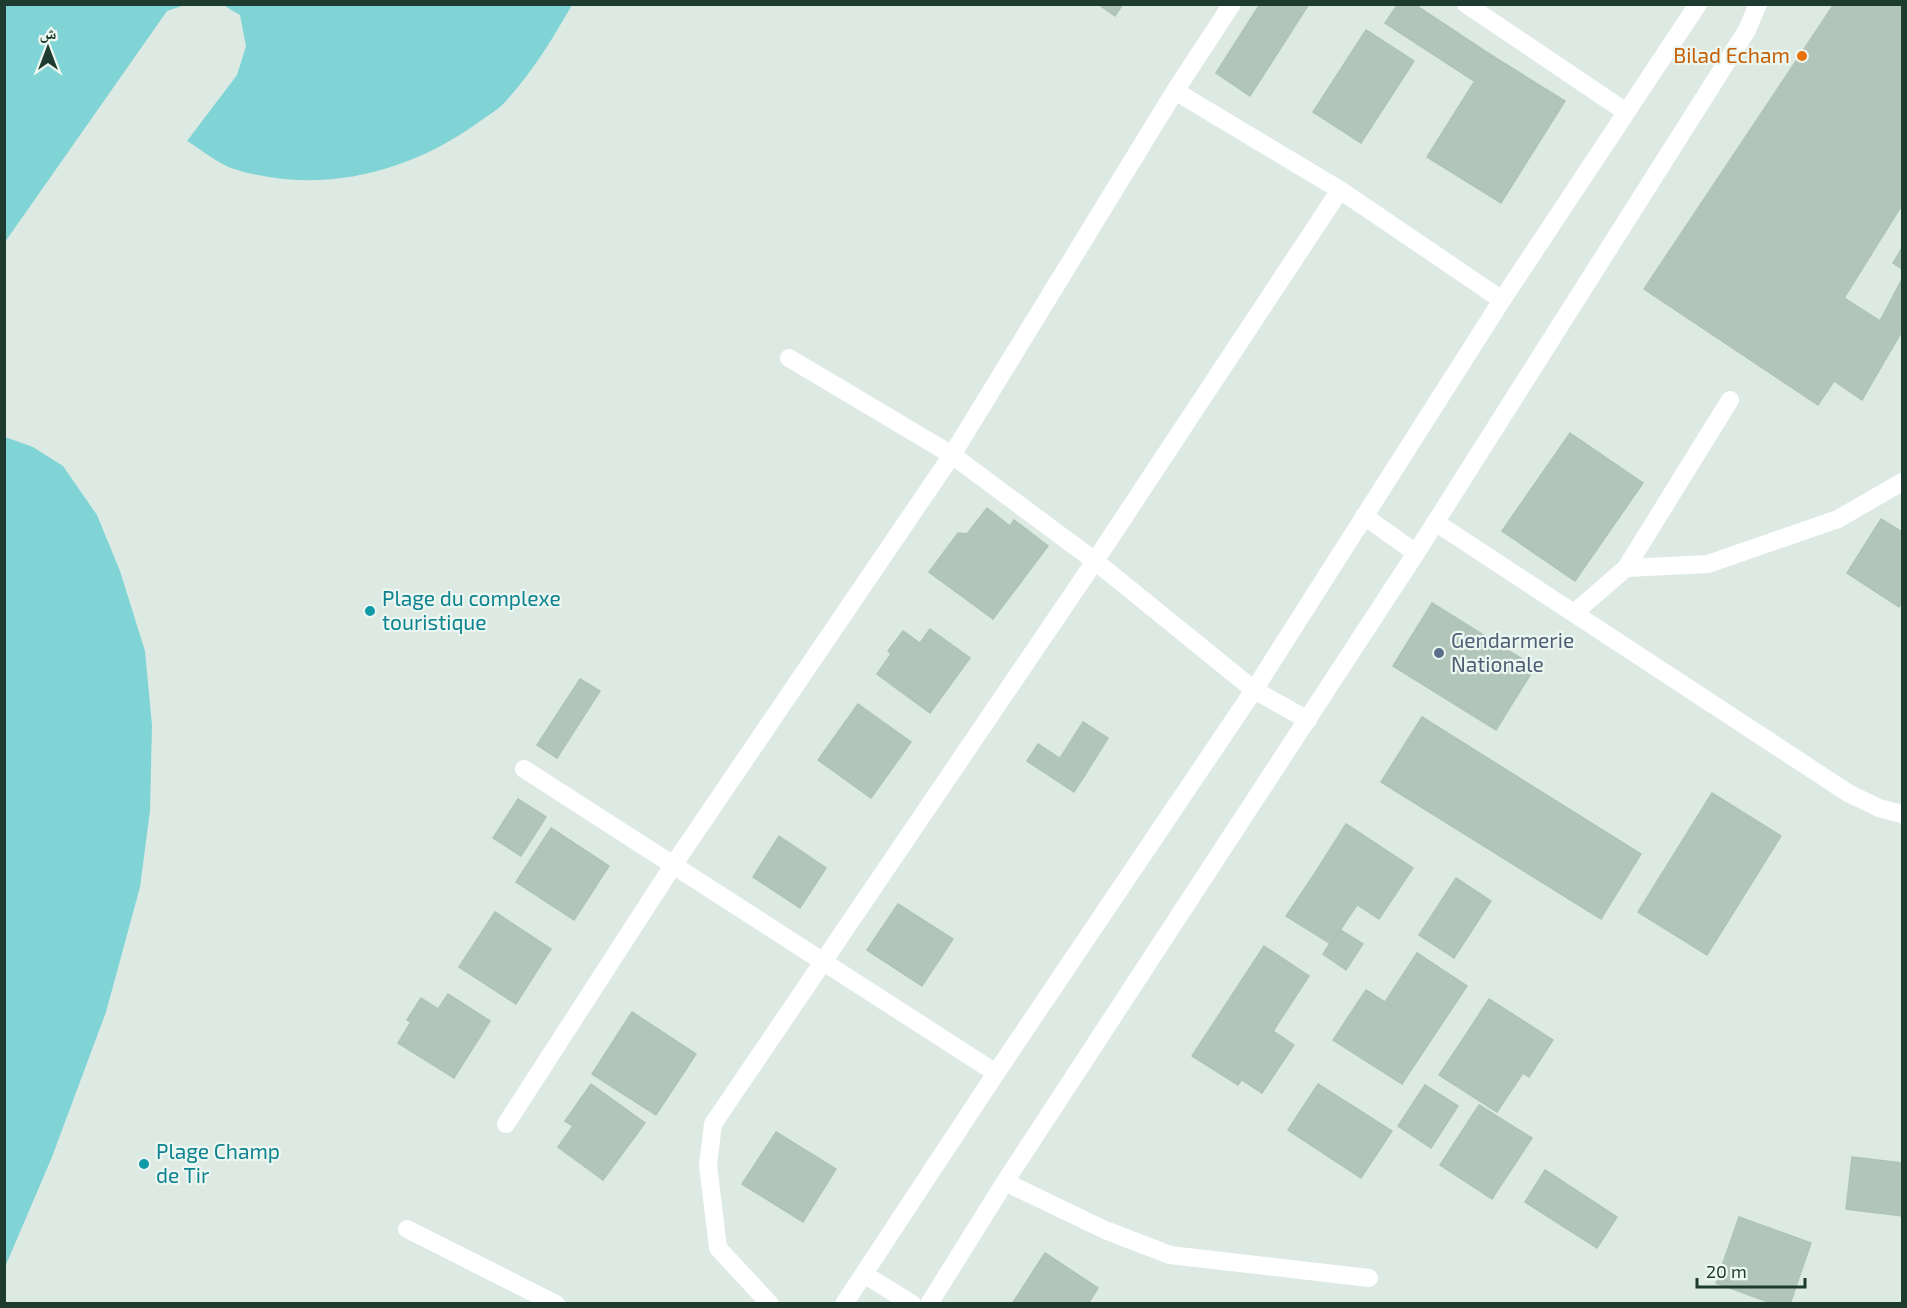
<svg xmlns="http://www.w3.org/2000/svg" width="1907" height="1308" viewBox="0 0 1907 1308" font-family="'Exo 2','Noto Naskh Arabic',sans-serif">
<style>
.water{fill:#80d4d5}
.building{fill:#b2c5bb;stroke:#afc4b9;stroke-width:1.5}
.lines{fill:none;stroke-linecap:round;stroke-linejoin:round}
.minor{stroke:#fff;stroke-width:18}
.food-dot{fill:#e8710a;stroke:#edf7f1;stroke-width:2}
.culture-dot{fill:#0f9aa8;stroke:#edf7f1;stroke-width:2}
.service-dot{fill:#5c6f8a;stroke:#edf7f1;stroke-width:2}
.labels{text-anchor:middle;stroke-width:4.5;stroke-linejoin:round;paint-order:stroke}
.food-label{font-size:21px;fill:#c56008;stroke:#edf7f1;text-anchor:end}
.culture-label{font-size:21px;fill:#0d838f;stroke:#edf7f1;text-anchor:start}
.service-label{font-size:21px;fill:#4e5e75;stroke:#edf7f1;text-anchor:start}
</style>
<rect width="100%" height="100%" fill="#ddeae3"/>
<!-- water -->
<path class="water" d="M5,4L185,5L167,11L5,242Z
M223,5H572C553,38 532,73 505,102C497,111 485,117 476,124C406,174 318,195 234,169C218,164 202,150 187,141L237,75L246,46L240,15Z
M5,437L33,447L63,466L97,515L120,571L145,651L152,725L150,811L140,887L106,1012L52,1157L5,1267Z"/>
<!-- building -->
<path class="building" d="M1098,4H1123L1115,16Z
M1260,4H1309L1250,96L1216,73Z
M1398,4H1414L1491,55L1474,81L1385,23Z
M1834,4H1902V205L1844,298L1880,321L1902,279V331L1862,400L1834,381L1818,405L1644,289Z
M1366,30L1414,61L1361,143L1313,112Z
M1491,55L1565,101L1501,203L1427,157Z
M1902,248V269L1893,263Z
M1570,433L1643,483L1575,581L1502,531Z
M987,508L1010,526L1014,520L1048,546L993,619L929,572L958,533L967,534Z
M1881,519L1902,532V602L1899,607L1847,573Z
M1432,603L1535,667L1496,730L1393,666Z
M930,629L970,658L930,713L877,674L891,654L888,651L903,631L920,643Z
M580,679L600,691L557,758L537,745Z
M858,704L911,742L871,798L818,760Z
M1422,717L1641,854L1601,919L1381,782Z
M1083,722L1108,738L1085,775L1060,758Z
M1038,744L1085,775L1074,792L1027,761Z
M1712,793L1781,836L1707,955L1638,912Z
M518,799L546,817L521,856L493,838Z
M1346,824L1413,868L1379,919L1313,876Z
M551,828L609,866L574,920L516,882Z
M779,836L826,868L800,908L753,877Z
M559,853L580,866L564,891L543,878Z
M1313,876L1357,905L1331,944L1286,916Z
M1456,878L1491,901L1454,958L1419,935Z
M898,904L953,939L922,986L867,950Z
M495,912L551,949L516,1004L459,967Z
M1339,929L1363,944L1346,970L1323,954Z
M1264,946L1309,976L1238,1085L1192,1056Z
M1417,953L1467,986L1435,1034L1385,1002Z
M1366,990L1435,1034L1402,1084L1333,1040Z
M448,994L490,1021L454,1078L398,1043L411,1022L407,1020L421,998L438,1009Z
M1489,999L1553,1040L1529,1077L1465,1036Z
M632,1012L696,1054L656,1115L592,1074Z
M1273,1031L1294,1045L1262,1093L1242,1080Z
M1465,1036L1523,1073L1497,1112L1439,1075Z
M591,1084L645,1123L603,1180L558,1147L573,1126L565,1121Z
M1318,1084L1392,1131L1361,1178L1288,1130Z
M1425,1085L1458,1106L1431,1148L1398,1126Z
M1479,1105L1532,1138L1492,1199L1440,1165Z
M776,1132L836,1169L803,1222L742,1184Z
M1852,1157L1902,1163V1216L1846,1209Z
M1545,1170L1617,1217L1597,1248L1525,1202Z
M1739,1217L1811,1243L1790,1304H1774L1716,1283Z
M1045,1253L1098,1288L1088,1304H1012Z"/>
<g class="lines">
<!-- minor -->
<path class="minor" d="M1466,4L1626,112
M1175,91L1340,190L1502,300
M789,358L952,455L1095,561L1254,690L1308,720
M1364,516L1416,553
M1435,522L1848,793L1879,808L1902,814
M1626,568L1708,564L1838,519L1902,482
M1574,613L1626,568L1730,400
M524,769L996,1073
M506,1124L674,864L952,455L1175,91L1232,4
M1005,1182L1105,1230L1170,1255L1369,1278
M407,1229L556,1304
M864,1274L912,1304
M770,1304L718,1248L708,1165L713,1124L1095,561L1340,190
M844,1304L996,1073L1254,690L1502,300L1698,4
M929,1304L1005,1182L1416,553L1747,30L1758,4"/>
</g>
<!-- markers -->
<circle class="food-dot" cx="1802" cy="56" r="6"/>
<g class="culture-dot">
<circle cx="370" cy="611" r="6"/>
<circle cx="144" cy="1164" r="6"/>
</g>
<circle class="service-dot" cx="1439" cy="653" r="6"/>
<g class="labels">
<!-- food labels -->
<g class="food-label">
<text x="1790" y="63">Bilad Echam</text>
</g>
<!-- culture labels -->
<g class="culture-label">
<text x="382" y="606">Plage du complexe<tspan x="382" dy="24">touristique</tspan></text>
<text x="156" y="1159">Plage Champ<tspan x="156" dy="24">de Tir</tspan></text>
</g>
<!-- service labels -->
<g class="service-label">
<text x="1451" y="648">Gendarmerie<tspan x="1451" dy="24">Nationale</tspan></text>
</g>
</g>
<!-- border -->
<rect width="1907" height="1308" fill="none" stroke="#1e3b2f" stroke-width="12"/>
<!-- north arrow -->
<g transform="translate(48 48)" stroke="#edf7f1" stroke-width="4.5" paint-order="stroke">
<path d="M0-4.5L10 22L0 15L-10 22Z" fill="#1e3b2f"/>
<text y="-9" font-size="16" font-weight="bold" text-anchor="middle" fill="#1e3b2f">ش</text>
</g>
<!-- scale -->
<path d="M1697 1278v9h108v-9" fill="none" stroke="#1e3b2f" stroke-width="3"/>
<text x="1706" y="1278" font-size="18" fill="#1e3b2f" stroke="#edf7f1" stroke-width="4.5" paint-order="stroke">20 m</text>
</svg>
